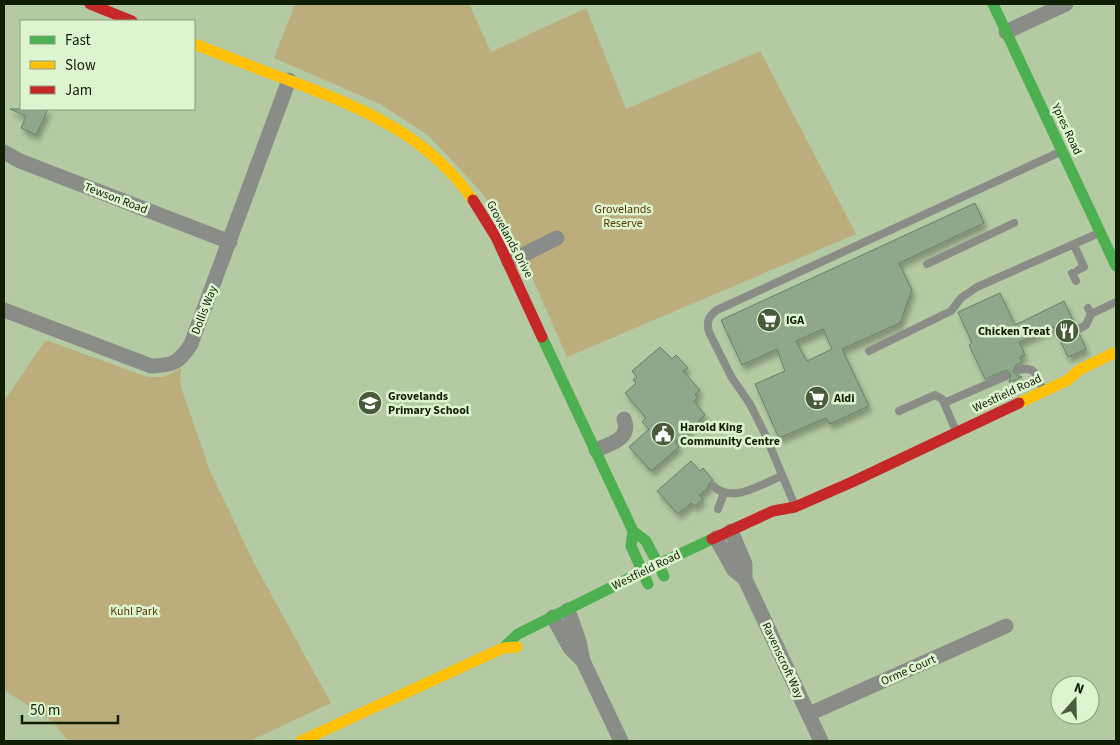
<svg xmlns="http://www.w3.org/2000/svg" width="1120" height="745" viewBox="0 0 1120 745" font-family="'Source Sans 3',sans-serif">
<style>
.green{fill:#bbad7c}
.building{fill:#8fa78b;stroke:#678167;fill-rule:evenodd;filter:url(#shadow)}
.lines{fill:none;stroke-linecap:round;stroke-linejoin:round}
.lane{stroke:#8a8c88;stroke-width:8}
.street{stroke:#8a8c88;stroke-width:15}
.fast{stroke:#4caf50;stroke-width:11}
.slow{stroke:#ffc107;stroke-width:11}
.jam{stroke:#c62828;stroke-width:11}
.labels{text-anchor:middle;stroke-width:5;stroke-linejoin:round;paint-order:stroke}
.street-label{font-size:12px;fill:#101f04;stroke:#def4d0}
.park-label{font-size:12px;fill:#583802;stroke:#def4d0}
.poi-label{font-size:12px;font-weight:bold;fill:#101f04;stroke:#def4d0;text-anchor:start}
</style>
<defs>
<filter id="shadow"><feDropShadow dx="3" dy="5.5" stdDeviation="2.5" flood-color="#0004"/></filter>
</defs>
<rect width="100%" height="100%" fill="#b3caa2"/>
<!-- green -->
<path class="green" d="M295,4H469L491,52L586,8L626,109L760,51L856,234L567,357L531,275L483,194L428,135L380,104L274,58Z
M45,341H49L147,377H164L181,368L180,380L182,390L210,471L255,565L331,703L250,741H68L53,722L48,718L4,690V401Z"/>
<!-- building -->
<path class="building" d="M10,109H48L36,135L21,128L26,116Z
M975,203L984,223L899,263L912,290L900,323L842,349L869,406L830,424L826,418L779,438L755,384L785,371L777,349L742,365L721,320ZM823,329L832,349L807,361L796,341Z
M1000,293L1015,325L1064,301L1075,325L1074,331L1080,335L1086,349L1068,357L1054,327L1019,342L1025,355L1020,357L1022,362L1016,365L1013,371L1015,374L1022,377L1009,382L1011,374L1006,370L985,379L969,345L972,343L958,312Z
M660,347L672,359L676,355L688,368L683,371L700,390L695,394L698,398L694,401L705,415L675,442L679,447L651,471L629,447L649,429L642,422L646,418L625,393L636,383L633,380L637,377L632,371Z
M691,461L700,471L703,468L713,480L709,483L708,488L699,495L703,499L695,506L691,503L678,514L657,491Z"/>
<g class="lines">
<!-- lane -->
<path class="lane" d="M1074,245L1084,267L1078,270
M927,264L1014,223
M1072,273L1076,281
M1088,308L1091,314L1116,302
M1079,329L1086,325L1091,314
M869,351L951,311L961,298L977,287L1099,233
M1019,370C1036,365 1037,377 1043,390
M944,403L956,431
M899,411L935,395L942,399L944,403L1006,376
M713,486C734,504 760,484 782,476
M795,506L765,434L750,404L732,378L709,332C706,321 709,316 717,310L1060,152
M718,509L724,493"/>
<!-- street -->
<path class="street" d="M1006,32L1066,4
M4,152L20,161L230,242
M509,262L557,238
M4,310L151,366C174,365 179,363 191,344L289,80
M596,450C610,444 632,439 624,419
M731,531L745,564V579L821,741
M716,538L734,570L745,579
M568,610L579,641L583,661L621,741
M553,617L570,648L583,661
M809,714L1006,626"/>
<!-- fast -->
<path class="fast" d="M993,4L1116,266
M542,337L633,531L646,541L664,576
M633,531L631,546L648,584
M503,648L518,634L642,572L712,539"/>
<!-- slow -->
<path class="slow" d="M194,44C226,56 258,69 291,81C362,108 428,135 473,200
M1019,403L1068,380L1079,370L1116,352
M301,741L503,648L517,647"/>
<!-- jam -->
<path class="jam" d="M90,4L132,21
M473,200L496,237L542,337
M712,539L773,511L795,507L852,482L1019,403"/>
</g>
<!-- icons -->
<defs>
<g id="supermarket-disc" transform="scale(1.25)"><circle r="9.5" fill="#495b3b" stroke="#def4d0"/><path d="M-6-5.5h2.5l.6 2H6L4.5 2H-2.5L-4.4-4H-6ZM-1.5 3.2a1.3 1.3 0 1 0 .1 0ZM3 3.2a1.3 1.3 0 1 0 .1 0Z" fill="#fff"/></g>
<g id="restaurant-disc" transform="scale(1.25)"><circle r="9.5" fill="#495b3b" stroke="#def4d0"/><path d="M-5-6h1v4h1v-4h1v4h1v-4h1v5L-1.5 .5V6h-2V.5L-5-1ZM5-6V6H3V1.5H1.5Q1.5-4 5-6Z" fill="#fff"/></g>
<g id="school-disc" transform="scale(1.25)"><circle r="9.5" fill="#495b3b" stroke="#def4d0"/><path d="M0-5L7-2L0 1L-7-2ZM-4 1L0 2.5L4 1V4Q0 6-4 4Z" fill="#fff"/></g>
<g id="civic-disc" transform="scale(1.25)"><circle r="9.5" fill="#495b3b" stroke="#def4d0"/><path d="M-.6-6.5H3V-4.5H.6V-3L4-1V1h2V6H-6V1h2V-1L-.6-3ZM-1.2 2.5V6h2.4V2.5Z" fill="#fff"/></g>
</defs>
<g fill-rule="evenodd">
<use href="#supermarket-disc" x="769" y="320"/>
<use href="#restaurant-disc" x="1067" y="331"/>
<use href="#supermarket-disc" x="817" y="398"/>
<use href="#school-disc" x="370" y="403"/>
<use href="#civic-disc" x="663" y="434"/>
</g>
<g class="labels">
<!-- street labels -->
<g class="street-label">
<text transform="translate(1067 129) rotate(65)" y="4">Ypres Road</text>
<text transform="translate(116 198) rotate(21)" y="4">Tewson Road</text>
<text transform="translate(510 239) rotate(62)" y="4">Grovelands Drive</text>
<text transform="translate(204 310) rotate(-69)" y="4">Dollis Way</text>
<text transform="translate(1007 393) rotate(-25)" y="4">Westfield Road</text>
<text transform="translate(646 570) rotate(-26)" y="4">Westfield Road</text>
<text transform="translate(783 660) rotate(65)" y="4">Ravenscroft Way</text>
<text transform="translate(908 670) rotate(-24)" y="4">Orme Court</text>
</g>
<!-- park labels -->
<g class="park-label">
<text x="623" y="213">Grovelands<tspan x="623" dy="14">Reserve</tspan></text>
<text x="134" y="615">Kuhl Park</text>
</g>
<!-- poi labels -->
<g class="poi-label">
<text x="786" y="324">IGA</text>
<text x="1050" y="335" text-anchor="end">Chicken Treat</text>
<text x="388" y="400">Grovelands<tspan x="388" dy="14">Primary School</tspan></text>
<text x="834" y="402">Aldi</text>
<text x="680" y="431">Harold King<tspan x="680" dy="14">Community Centre</tspan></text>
</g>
</g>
<!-- border -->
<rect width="1120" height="745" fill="none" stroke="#101f04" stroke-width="10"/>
<!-- legend -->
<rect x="20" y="20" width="175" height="90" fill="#def4d0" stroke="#8c9f7e"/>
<rect x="30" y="36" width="25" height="8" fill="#4caf50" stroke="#8c9f7e"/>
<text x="65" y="45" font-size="15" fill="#101f04">Fast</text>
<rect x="30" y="61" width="25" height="8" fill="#ffc107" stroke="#8c9f7e"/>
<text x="65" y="70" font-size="15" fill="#101f04">Slow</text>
<rect x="30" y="86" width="25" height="8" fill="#c62828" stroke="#8c9f7e"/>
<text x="65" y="95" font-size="15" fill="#101f04">Jam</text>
<!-- north arrow -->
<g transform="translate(1075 700) rotate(20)"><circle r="24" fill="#def4d0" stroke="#8c9f7e"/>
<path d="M0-4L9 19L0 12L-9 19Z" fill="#495b3b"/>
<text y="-8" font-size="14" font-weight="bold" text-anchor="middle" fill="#101f04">N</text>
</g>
<!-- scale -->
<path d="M22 715v8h96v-8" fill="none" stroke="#101f04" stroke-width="2.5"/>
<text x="30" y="715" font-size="15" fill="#101f04" stroke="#def4d0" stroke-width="4" paint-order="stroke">50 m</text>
</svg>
